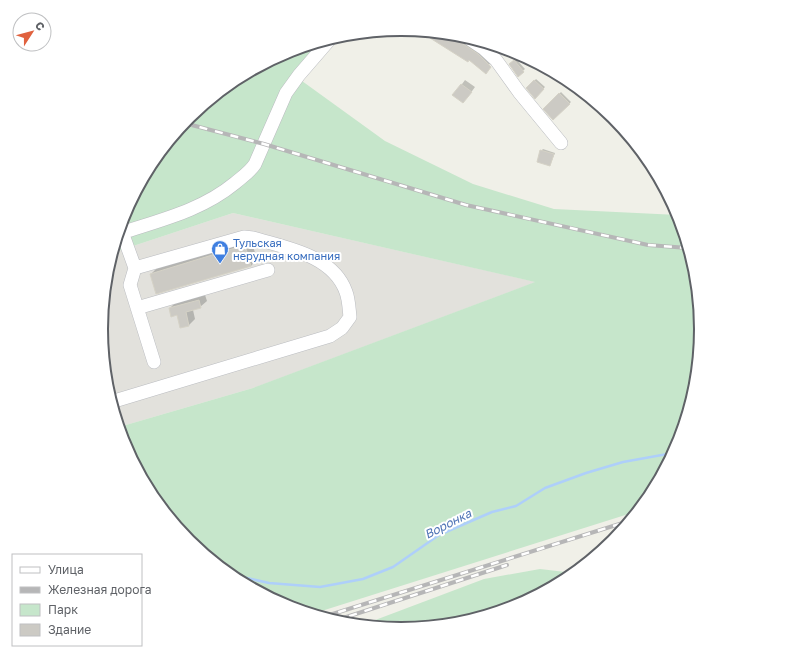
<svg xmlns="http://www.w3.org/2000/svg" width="802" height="658" viewBox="0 0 802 658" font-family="'Golos Text',sans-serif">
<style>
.industrial{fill:#e2e1dc}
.green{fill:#c6e6cb}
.shadow{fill:#0003}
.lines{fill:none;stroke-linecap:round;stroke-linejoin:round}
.stream{stroke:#aecffa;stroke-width:2.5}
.building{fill:#cccac4;stroke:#d5d2c6}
.minor-casing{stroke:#babcc0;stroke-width:14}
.minor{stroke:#fff;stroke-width:13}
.rail-casing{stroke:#b6b6b7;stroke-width:4}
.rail{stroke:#fff;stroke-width:2.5;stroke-dasharray:8;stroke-linecap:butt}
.labels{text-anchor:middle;stroke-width:4;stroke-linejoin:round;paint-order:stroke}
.shop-label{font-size:11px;fill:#366cbe;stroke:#fff;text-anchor:start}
.water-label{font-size:12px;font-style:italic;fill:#4d72b5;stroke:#fff}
.rim{fill:none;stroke:#5f6267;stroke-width:2}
</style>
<rect width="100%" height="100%" fill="#f0f0e8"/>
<!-- industrial -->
<path class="industrial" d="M233,213L536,282L253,388L119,427L107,387L101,329L107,270L112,253Z"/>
<!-- green -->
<path class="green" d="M340,36L302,81L385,141L473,184L554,209L678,215L695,271L701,329L695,388L678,444L650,496L638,511L312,614L286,606L234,578L189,541L151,495L124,444L119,427L253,388L535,282L233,213L112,253L124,214L152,162L189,117L235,79L286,52Z
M540,569L574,573L567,579L516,606L459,623L401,629L362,625L484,579Z"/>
<!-- shadow -->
<path class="shadow" d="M396,29L391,36L385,31Z
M435,32L454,34L480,53L491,63L483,70Z
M516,59L525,69L518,75L510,65Z
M536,79L545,87L535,97L528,88Z
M465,80L475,87L467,98L454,95Z
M561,92L571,102L553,119L545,109Z
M543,149L555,153L550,165L541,151Z
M251,240L257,259L251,266L157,293L151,274L157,268Z
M205,295L207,301L200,307L193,310L195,319L189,325L181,327L177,314L170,308L176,302Z"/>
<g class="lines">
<!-- stream -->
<path class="stream" d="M229,574L269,583L320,587L363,579L393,567L439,535L492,512L516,506L545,488L586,473L623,462L673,453"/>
</g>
<!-- building -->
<path class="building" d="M434,32L448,34L478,54L491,67L486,74L469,60L468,62L430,38Z
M514,60L524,72L518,77L509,64Z
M534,80L544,89L535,99L526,88Z
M461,84L472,92L463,103L452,95Z
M559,93L570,104L553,120L543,109Z
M540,150L554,154L550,166L537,162Z
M245,245L251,266L156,294L150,274Z
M199,300L201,308L186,312L189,326L180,328L177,315L171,317L169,308Z"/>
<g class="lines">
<!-- minor casing -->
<g class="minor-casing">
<path id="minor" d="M465,36L483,48L496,60L519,92L561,143
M118,234C160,220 201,211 235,183C242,177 250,172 255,164L286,93L299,75L331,38
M135,268L130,285L154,362
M137,308L268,270
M111,402L330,336L342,328L350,317C349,309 349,300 346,292C333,255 286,248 253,238L244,237L135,268L122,232"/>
</g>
<!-- minor -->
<use href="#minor" class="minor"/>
<!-- rail casing -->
<g class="rail-casing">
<path id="rail" d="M184,123L264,144L466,205L648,245L688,248
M323,617L629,521
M334,621L507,565"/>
</g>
<!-- rail -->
<use href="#rail" class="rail"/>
</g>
<!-- icons -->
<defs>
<g id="shop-pin" transform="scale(0.9)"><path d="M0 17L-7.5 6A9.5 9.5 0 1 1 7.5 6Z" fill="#3f7fe0" stroke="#fff"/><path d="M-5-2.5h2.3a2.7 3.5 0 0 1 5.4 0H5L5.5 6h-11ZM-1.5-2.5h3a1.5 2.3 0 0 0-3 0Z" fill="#fff"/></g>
</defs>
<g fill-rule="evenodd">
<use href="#shop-pin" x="220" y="249"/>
</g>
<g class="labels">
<!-- shop labels -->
<g class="shop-label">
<text x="233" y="247">Тульская<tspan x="233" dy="13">нерудная компания</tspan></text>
</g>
<!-- water labels -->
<g class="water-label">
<text transform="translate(448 524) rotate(-27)" y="4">Воронка</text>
</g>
</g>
<!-- crop -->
<path d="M0 0H802V658H0ZM108 329a293 293 0 1 1 586 0a293 293 0 1 1-586 0Z" fill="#fff" fill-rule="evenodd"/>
<path class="rim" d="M108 329a293 293 0 1 1 586 0a293 293 0 1 1-586 0Z"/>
<!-- legend -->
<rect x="12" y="554" width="130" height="92" fill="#ffffff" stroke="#bfc0c2"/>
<rect x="20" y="567" width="20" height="6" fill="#ffffff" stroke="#bfc0c2"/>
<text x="48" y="574" font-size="12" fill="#5f6267">Улица</text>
<rect x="20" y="587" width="20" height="6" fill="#b6b6b7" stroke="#bfc0c2"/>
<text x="48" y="594" font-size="12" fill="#5f6267">Железная дорога</text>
<rect x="20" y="604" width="20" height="12" fill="#c6e6cb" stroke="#bfc0c2"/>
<text x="48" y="614" font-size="12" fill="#5f6267">Парк</text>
<rect x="20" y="624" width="20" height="12" fill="#cccac4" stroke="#bfc0c2"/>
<text x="48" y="634" font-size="12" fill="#5f6267">Здание</text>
<!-- north arrow -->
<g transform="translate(32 32) rotate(54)"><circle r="19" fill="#ffffff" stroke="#bfc0c2"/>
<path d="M0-3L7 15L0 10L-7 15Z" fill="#e0613e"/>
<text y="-6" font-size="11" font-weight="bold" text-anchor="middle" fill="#5f6267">С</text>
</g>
</svg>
